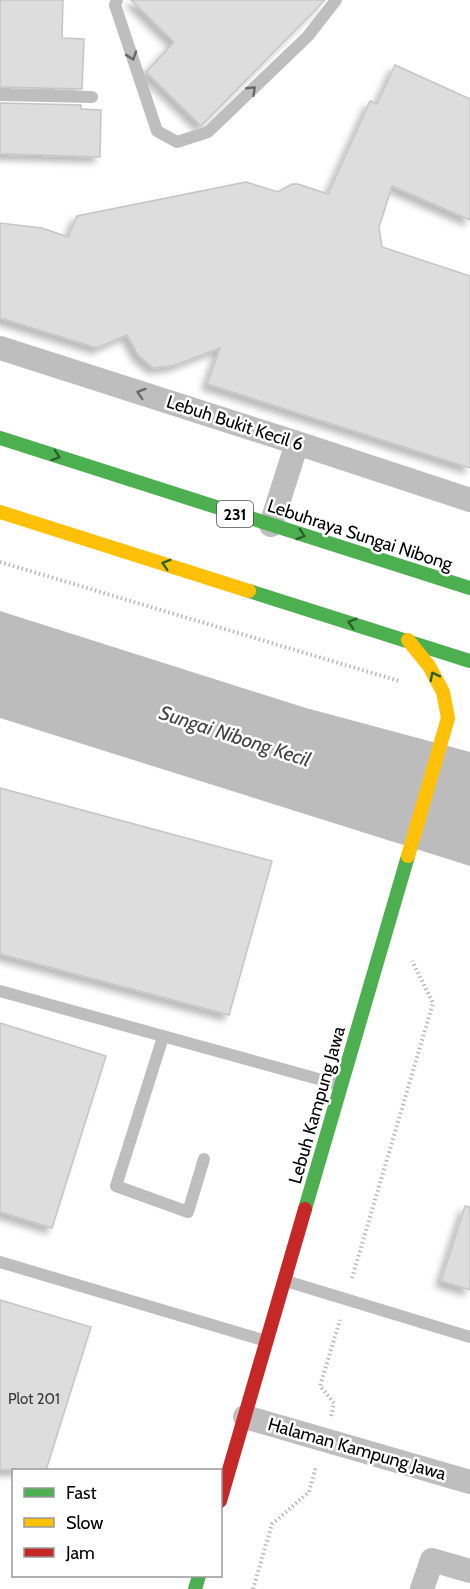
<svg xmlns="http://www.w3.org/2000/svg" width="470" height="1589" viewBox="0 0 470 1589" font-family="Cabin,sans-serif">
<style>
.water{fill:#bcbcbc}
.building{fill:#ddd;stroke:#c5c5c5;stroke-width:1.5;filter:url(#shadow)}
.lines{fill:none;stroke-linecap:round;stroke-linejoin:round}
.path{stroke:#b8b8b8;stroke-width:4;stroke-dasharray:1.5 3;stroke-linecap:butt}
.lane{stroke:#bebebe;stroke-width:12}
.street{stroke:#bebebe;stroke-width:24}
.fast{stroke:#4caf50;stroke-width:14}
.slow{stroke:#ffc107;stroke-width:14}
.jam{stroke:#c62828;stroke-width:14}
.oneway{stroke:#686868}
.oneway2{stroke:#2a602c}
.labels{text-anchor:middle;stroke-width:5;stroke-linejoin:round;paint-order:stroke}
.number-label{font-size:15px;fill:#373737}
.shield{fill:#fff;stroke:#4c4c4c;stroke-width:1.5}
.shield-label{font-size:16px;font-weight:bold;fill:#000}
.street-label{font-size:18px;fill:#000;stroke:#fff}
.water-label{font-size:20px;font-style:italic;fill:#414141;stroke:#fff}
</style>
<defs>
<filter id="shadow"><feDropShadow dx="-5.5" dy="5.5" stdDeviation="3" flood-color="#0004"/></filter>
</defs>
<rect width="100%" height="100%" fill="#fff"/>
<!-- water -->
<path class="water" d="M0,611L306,708L470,752V866L0,718Z"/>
<!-- building -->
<path class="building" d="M0,0H63L62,38L84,39L82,89L0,87Z
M131,0H325L201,126L146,72L174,42Z
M395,65L470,99V220L392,186L379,227L382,247L470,276V468L207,384L220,348L173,366L153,368L138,355L127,335L97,348L0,318V223L42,228L68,237L77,216L246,182L278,192L292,184H298L328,194L370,101L377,104Z
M0,103L81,105V109L101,110L100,157L0,154Z
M0,788L272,861L229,1015L0,954Z
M0,1023L106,1056L52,1228L0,1212Z
M465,1206L470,1207V1290L441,1281Z
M0,1300L91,1327L46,1470H0Z"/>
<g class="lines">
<!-- path -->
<path class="path" d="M0,562L399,681
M352,1278L433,1003L412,961
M331,1416L334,1403L320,1386L340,1320
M253,1589L272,1524L309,1492L316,1466"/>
<!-- lane -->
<path class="lane" d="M117,0L115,5L157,131L177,142L208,132L308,36L336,0
M0,95L92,97
M0,991L340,1085
M163,1037L116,1186L188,1212L204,1159
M0,1262L266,1341
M286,1281L470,1337"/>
<!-- street -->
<path class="street" d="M0,348L297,443L470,500
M271,525L297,443
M245,1417L470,1482
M422,1589L432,1560L470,1571"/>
<!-- fast -->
<path class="fast" d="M0,438L470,588
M249,591L470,661
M305,1209L408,856
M195,1589L199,1576"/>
<!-- slow -->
<path class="slow" d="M0,512L249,591
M408,856L448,718L443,692L429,666L408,640"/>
<!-- jam -->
<path class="jam" d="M220,1501L305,1209"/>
</g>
<!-- one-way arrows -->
<defs><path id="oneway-chevron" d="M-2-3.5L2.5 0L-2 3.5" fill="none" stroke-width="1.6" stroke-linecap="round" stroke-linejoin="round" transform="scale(1.5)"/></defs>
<g class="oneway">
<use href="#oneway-chevron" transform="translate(132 56) rotate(71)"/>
<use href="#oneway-chevron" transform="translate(252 90) rotate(-44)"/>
<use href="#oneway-chevron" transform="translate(141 393) rotate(-162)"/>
</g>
<g class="oneway2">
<use href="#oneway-chevron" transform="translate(56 456) rotate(18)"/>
<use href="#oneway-chevron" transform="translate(301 535) rotate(18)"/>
<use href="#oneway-chevron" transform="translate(166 564) rotate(-163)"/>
<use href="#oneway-chevron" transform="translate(352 623) rotate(-163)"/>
<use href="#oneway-chevron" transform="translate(434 676) rotate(-117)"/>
</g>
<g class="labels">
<!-- number labels -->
<g class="number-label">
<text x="34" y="1404">Plot 201</text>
</g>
<!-- shield labels -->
<rect class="shield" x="217" y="501" width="36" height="26" rx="4.5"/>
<g class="shield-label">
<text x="235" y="520">231</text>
</g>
<!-- street labels -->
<g class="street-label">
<text transform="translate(235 423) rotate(18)" y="6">Lebuh Bukit Kecil 6</text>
<text transform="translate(360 535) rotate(18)" y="6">Lebuhraya Sungai Nibong</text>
<text transform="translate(317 1105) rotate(-74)" y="6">Lebuh Kampung Jawa</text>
<text transform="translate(357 1449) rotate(16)" y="6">Halaman Kampung Jawa</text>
</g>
<!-- water labels -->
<g class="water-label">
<text transform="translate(235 736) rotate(18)" y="7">Sungai Nibong Kecil</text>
</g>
</g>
<!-- legend -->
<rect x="12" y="1469" width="210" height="108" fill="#ffffff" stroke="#999999" stroke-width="1.5"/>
<rect x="24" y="1488" width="30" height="9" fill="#4caf50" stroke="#999999" stroke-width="1.5"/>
<text x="66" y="1499" font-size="18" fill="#000000">Fast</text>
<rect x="24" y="1518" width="30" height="9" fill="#ffc107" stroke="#999999" stroke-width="1.5"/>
<text x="66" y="1529" font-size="18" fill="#000000">Slow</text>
<rect x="24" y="1548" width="30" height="9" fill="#c62828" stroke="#999999" stroke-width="1.5"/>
<text x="66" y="1559" font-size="18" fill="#000000">Jam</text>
</svg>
